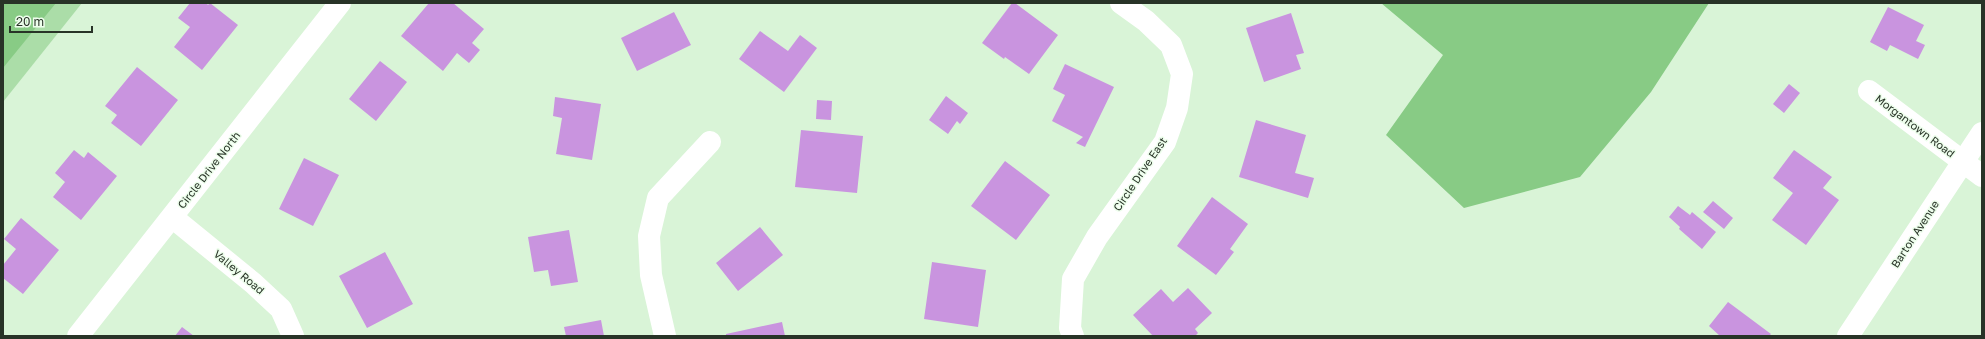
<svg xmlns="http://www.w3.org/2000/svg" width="1985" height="339" viewBox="0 0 1985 339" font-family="'Golos Text',sans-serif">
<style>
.green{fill:#abdda8}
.forest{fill:#88cb85}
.building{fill:#c994df}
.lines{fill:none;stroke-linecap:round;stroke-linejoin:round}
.minor{stroke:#fff;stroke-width:22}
.tertiary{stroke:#fff;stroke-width:22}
.labels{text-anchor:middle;stroke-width:3;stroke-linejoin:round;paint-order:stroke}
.street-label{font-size:11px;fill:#283327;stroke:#edfeec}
</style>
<rect width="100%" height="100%" fill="#d9f4d7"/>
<!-- green -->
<path class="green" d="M3,3H82L3,102Z"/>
<!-- forest -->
<path class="forest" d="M3,3H56L3,68Z
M1381,3H1709L1651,92L1580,177L1464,208L1386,135L1443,55Z"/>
<!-- building -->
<path class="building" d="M190,3H206L208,5L210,3L238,25L202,70L174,47L190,27L178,18Z
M429,3H453L484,29L472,43L480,50L469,63L457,53L443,71L401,36Z
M1012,3H1015L1058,35L1029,74L1005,57L1004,59L982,43Z
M1888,7L1924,25L1916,41L1925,45L1918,59L1890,45L1887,51L1870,42Z
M674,12L691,45L637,71L621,38Z
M1291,13L1304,53L1296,55L1301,69L1264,82L1246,28Z
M760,31L788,51L800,35L817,48L784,92L739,59Z
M380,61L407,82L376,121L349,99Z
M1065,64L1114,87L1085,147L1076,143L1083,137L1052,121L1065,95L1053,89Z
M137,67L178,100L141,146L111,123L117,115L105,106Z
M1789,84L1800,93L1784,113L1773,104Z
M946,96L968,113L960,124L957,121L948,134L929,120Z
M555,97L601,104L592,160L556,154L562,118L553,116Z
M817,100L832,101L831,120L816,119Z
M1256,120L1306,135L1295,173L1314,178L1308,198L1239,177Z
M801,130L863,136L857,193L795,187Z
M74,150L84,158L88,152L117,176L81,220L53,197L65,182L55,173Z
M1794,150L1832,177L1823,188L1839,200L1806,245L1772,220L1793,193L1773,178Z
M304,158L339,175L313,226L279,209Z
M1005,161L1050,195L1016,240L971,206Z
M1212,197L1248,224L1230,249L1234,252L1216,275L1177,246Z
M1713,201L1733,218L1724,229L1703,212Z
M1678,206L1690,215L1692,212L1716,232L1702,249L1679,229L1680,227L1669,217Z
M21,218L59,250L23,294L3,278V265L16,249L4,239Z
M760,227L783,255L738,291L716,263Z
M569,230L578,282L551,286L548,270L534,272L528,237Z
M385,252L413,304L367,328L339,276Z
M932,262L986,270L978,327L924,319Z
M1188,288L1212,313L1195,329L1198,333L1195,336H1153L1133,315L1161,289L1173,302Z
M1728,302L1771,334L1769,336H1720L1709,326Z
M601,320L604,336H566L564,327Z
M782,322L785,336H726V334Z
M182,327L194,336H175Z"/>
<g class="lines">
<!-- minor -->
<path class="minor" d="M1869,91L1982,176
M172,217L253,283L281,309L293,336
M78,336L340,3
M665,336L651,275L649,236L658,198L710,142
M1073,336L1070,328L1073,279L1097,237L1165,142L1177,108L1182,74L1171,45L1146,21L1121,3"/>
<!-- tertiary -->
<path class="tertiary" d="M1848,336L1982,133"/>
</g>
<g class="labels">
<!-- street labels -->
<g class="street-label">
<text transform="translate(1915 126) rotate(37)" y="4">Morgantown Road</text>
<text transform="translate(209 170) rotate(-52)" y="4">Circle Drive North</text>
<text transform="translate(1140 174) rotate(-56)" y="4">Circle Drive East</text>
<text transform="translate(1915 234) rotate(-57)" y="4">Barton Avenue</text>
<text transform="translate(239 272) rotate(40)" y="4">Valley Road</text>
</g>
</g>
<!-- border -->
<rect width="1985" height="339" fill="none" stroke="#283327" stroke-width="8"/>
<!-- scale -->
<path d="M10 26v6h82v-6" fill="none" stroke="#283327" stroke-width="2"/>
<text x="16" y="26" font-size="12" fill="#283327" stroke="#edfeec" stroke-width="3" paint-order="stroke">20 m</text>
</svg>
